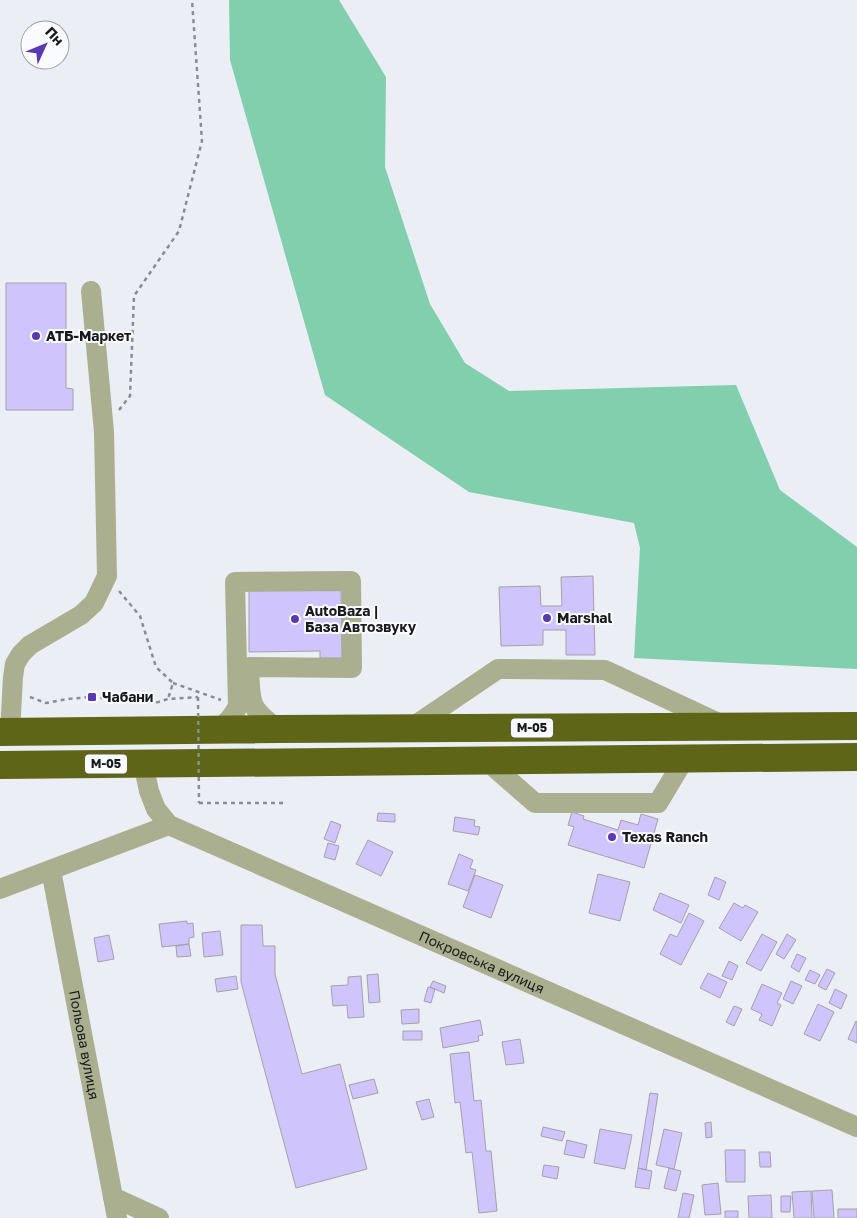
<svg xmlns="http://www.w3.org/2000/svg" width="857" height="1218" viewBox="0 0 857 1218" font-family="'Golos Text',sans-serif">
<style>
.green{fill:#81cfad}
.building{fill:#d0c4fd;stroke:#a3a2a8}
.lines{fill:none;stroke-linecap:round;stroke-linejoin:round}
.path{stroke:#8a8c91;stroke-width:2.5;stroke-dasharray:4 4;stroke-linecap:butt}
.minor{stroke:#aaaf8f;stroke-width:20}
.highway{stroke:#5f6517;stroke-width:28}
.path-bridge{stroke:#8a8c91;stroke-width:2.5;stroke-dasharray:4 4;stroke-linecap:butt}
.poi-dot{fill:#593ab2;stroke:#fafbfe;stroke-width:2}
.labels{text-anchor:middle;stroke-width:4;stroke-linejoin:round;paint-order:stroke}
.shield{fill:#fafbfe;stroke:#5c5e60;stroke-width:1}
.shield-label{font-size:12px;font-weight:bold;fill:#191a1c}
.poi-label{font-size:14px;font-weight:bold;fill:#191a1c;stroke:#fafbfe;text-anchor:start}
.street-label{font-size:14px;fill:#191a1c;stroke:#fafbfe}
</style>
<rect width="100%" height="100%" fill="#ebeef5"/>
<!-- green -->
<path class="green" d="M229,0H339L386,77L385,167L430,304L465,363L509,391L736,385L780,490L857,547V669L634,658L640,548L634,523L469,492L325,395L230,60Z"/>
<!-- building -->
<path class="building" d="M6,283H66V388L73,389V410H6Z
M593,576L595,655H566V630H543V645L501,646L499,587L540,586L541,606H562L561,577Z
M249,587H341L342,658H320V651L249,652Z
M572,812L584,816L583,819L618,830L621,820L638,825L641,814L658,819L644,868L568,845L574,827L568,825Z
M378,813L395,814V822L377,821Z
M455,817L475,820L474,826L480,827L478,835L453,831Z
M331,821L341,825L335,843L324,839Z
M368,840L393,852L381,876L356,864Z
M328,843L339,846L335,860L324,857Z
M459,854L473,860L470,868L476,870L468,891L448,884Z
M598,874L630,882L620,921L589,913Z
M475,875L503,885L491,918L463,907Z
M715,877L726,882L719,900L708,895Z
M660,893L689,905L681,923L653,910Z
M734,903L743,908L745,905L758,912L741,941L719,928Z
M689,913L704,921L681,965L660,954L670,934L677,937Z
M187,921V924L193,923L194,937L189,938V944L162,947L159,924Z
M241,925H262L263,946H275V974L302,1074L340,1064L367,1169L296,1188L241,982Z
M220,931L223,955L204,957L202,933Z
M762,934L777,942L761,971L746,963Z
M787,934L796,940L784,959L776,954Z
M109,935L114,959L98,962L94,938Z
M189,944L191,956L177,957L176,946Z
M797,954L806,958L799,972L791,967Z
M729,961L738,966L732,980L722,976Z
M827,969L835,973L826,990L818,986Z
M810,970L820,975L815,984L805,980Z
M708,973L727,982L720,998L700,988Z
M378,974L380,1002L369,1003L367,975Z
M236,976L238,989L217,992L215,979Z
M361,976L364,1017L348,1018L347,1005L333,1006L331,986L348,985V977Z
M433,981L446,986L444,993L430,987Z
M791,981L802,986L793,1004L783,999Z
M762,984L782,993L777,1003L781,1005L772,1026L759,1020L762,1014L751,1009Z
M428,987L435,989L431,1003L424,1001Z
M835,989L847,995L841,1009L829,1003Z
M818,1004L834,1012L820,1041L804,1034Z
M734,1006L742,1009L734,1026L726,1022Z
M419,1009V1023L402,1024L401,1010Z
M480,1020L483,1035L478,1036L479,1041L443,1048L440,1028Z
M856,1021L857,1022V1043L848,1039Z
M403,1031H422V1040H403Z
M520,1039L524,1063L506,1065L502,1042Z
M469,1052L474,1101L481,1100L486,1151H491L497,1211L479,1213L472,1152L466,1153L460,1102L455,1103L450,1054Z
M374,1079L378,1093L353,1099L349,1085Z
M650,1093L658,1094L646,1170L638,1168Z
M429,1099L434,1117L422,1120L416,1102Z
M711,1122L712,1137L706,1138L705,1123Z
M543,1127L565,1132L562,1141L541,1136Z
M600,1129L632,1135L625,1169L594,1163Z
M664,1129L682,1133L674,1169L656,1165Z
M567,1140L587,1145L584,1158L564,1154Z
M725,1150H745V1182H726Z
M759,1152H770L771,1167H760Z
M544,1165L559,1167L557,1179L542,1176Z
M638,1168L652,1171L649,1189L635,1187Z
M669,1168L681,1171L676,1191L664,1188Z
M718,1183L721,1214L705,1215L702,1185Z
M832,1190L834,1218H814L812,1191Z
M811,1191L812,1218H794L792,1192Z
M683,1193L694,1195L689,1218H678Z
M771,1195L772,1218H749L748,1196Z
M781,1196H791L790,1212H781Z
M838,1209H857V1218H838Z
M725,1211H738V1218H725Z"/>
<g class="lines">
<!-- path -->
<path class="path" d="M119,410L130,396L134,296L179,231L202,141L192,0
M119,591L140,616L156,667L173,683L168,699
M173,683L221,700
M30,697L46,703L67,699L92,697L155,703L168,699L198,697
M199,803H286"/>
<!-- minor -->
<g class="minor">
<path d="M411,728L498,669L605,670L723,725"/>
<path d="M217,730C226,723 233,717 238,706L235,582L351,581L352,668L249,667C251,702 247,707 278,729"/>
<path d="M10,732L13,677L15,664L21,654L30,645L81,615L94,603L107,576L104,432L91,291"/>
<path d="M487,761L535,803H658L685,758"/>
<path id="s1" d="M143,763L149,791L156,809L169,825L857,1127"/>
<path id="s2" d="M51,870L117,1218"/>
<path d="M0,889L169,825"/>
<path d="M113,1197L159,1218"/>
</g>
<!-- highway -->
<path class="highway" d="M0,732L278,729L857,726
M0,765L857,757"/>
<!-- path-bridge -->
<path class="path-bridge" d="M198,697L199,803"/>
</g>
<!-- markers -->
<g class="poi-dot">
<circle cx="36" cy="336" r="5"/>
<circle cx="547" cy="618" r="5"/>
<circle cx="295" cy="619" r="5"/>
<rect x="87" y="692" width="10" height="10" rx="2.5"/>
<circle cx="612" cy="837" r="5"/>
</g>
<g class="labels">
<!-- shield labels -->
<g class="shield">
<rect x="511" y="718.5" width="42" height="19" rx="4"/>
<rect x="85" y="754.5" width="42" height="19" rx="4"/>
</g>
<g class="shield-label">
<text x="532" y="732">М-05</text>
<text x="106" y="768">М-05</text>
</g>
<!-- poi labels -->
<g class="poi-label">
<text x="46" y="341">АТБ-Маркет</text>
<text x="305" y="616">AutoBaza |<tspan x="305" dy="16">База Автозвуку</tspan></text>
<text x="557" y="623">Marshal</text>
<text x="102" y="702">Чабани</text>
<text x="622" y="842">Texas Ranch</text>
</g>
<!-- street labels -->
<g class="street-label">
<text dy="5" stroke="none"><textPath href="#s1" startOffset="410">Покровська вулиця</textPath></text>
<text dy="5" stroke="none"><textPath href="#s2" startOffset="178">Польова вулиця</textPath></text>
</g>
</g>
<!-- north arrow -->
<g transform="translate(45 45) rotate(46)"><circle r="24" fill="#fafbfe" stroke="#a0a1a4"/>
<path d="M0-4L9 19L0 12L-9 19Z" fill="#593ab2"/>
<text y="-8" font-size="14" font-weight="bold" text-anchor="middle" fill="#191a1c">Пн</text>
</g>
</svg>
